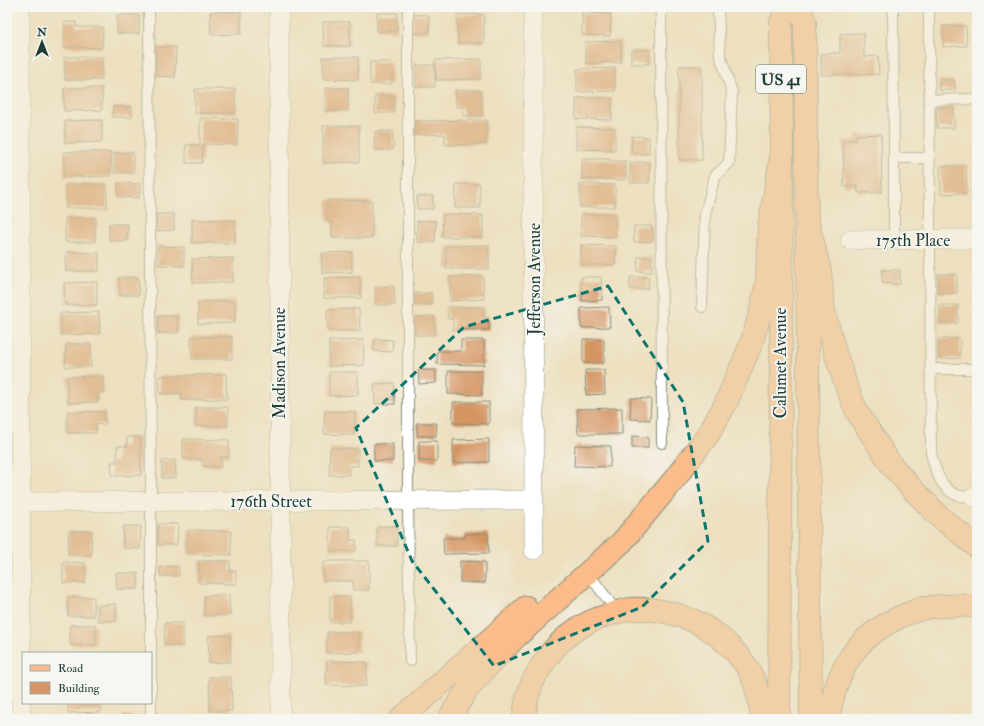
<svg xmlns="http://www.w3.org/2000/svg" width="984" height="726" viewBox="0 0 984 726" font-family="'IM FELL Double Pica',serif">
<style>
.building{fill:#d59564}
.lines{fill:none;stroke-linecap:round;stroke-linejoin:round}
.service-casing{stroke:#868e7a;stroke-width:12}
.minor-casing{stroke:#868e7a;stroke-width:20}
.primary-casing{stroke:#868e7a;stroke-width:24}
.motorway-casing{stroke:#868e7a;stroke-width:24}
.service{stroke:#fff;stroke-width:10}
.minor{stroke:#fff;stroke-width:19}
.primary{stroke:#f9bc8a;stroke-width:22}
.motorway{stroke:#f9bc8a;stroke-width:22}
.marked{fill:none;stroke:#0f766e;stroke-width:3;stroke-dasharray:8 5;stroke-linejoin:round}
.labels{text-anchor:middle;stroke-width:3.5;stroke-linejoin:round;paint-order:stroke}
.shield{fill:#f6f6f2;stroke:#60746d;stroke-width:1}
.shield-label{font-size:16px;font-weight:bold;fill:#1f3d34}
.street-label{font-size:17px;fill:#1f3d34;stroke:#f6f6f2}
</style>
<rect width="100%" height="100%" fill="#f6f6f2"/>
<filter id="ink" filterUnits="userSpaceOnUse"><feTurbulence type="fractalNoise" baseFrequency=".025" numOctaves="2"/><feDisplacementMap in="SourceGraphic" scale="8" xChannelSelector="R" yChannelSelector="G"/><feConvolveMatrix kernelMatrix="1 2 1 2 8 2 1 2 1" color-interpolation-filters="sRGB"/></filter>
<filter id="wash" filterUnits="userSpaceOnUse"><feTurbulence type="fractalNoise" baseFrequency=".012" numOctaves="4" result="noise"/><feDisplacementMap in="SourceGraphic" scale="16" xChannelSelector="R" yChannelSelector="G"/><feGaussianBlur stdDeviation="0.9" result="paint"/><feColorMatrix in="noise" values="0 0 0 0 0 0 0 0 0 0 0 0 0 0 0 0 0 1.4 0 .05"/><feComposite in="paint" operator="in"/></filter>
<g filter="url(#wash)">
<rect width="100%" height="100%" fill="#ede0c0"/>
<g id="blocks">
<!-- building -->
<path class="building" d="M241,11V34L211,35L210,12Z
M377,13H397V31H377Z
M582,13L611,14L610,36L582,35Z
M484,14V43H458L457,15Z
M117,15H139V34L117,33Z
M413,15H429V33H412Z
M65,22H76V27H103L102,48L64,47Z
M323,22H350V46H324Z
M943,26H966L967,46L943,47Z
M864,33V57L878,56L879,74L821,75V54L840,53V34Z
M621,41V62L586,63L585,42Z
M156,47H176L175,77L155,76Z
M631,50H649V64H631Z
M64,57H102V80H65Z
M323,57H358V80L323,79Z
M481,59V79L436,80L435,60Z
M370,62H391L392,84H370Z
M416,65H435V87H416Z
M679,66H702V160H679Z
M615,68V91L577,92V69Z
M939,80H954L955,90H939Z
M64,88H102V110L64,111Z
M325,88H348V111H325Z
M195,89H235L236,113H195Z
M455,90H481L482,116H463V107H456Z
M375,96H394V113H375Z
M576,98H612V120L576,119Z
M113,107H132V117H112Z
M954,107V128H937L936,108Z
M200,118L238,119L237,145L203,144L202,163H186V145H200Z
M102,120V142L65,143V121Z
M486,120V144L445,145V134L415,135V121Z
M323,126H359V162L323,163Z
M576,127L615,128V150L576,149Z
M375,131H393V150H374Z
M881,134L882,192L858,193V186L844,187L843,140H856V135Z
M632,136L649,137V154L631,153Z
M64,152H111V176L64,177Z
M133,152L134,173H114V153Z
M582,159H610V161H626V180L582,179Z
M630,162H650L649,183H630Z
M966,165L967,193L941,194L940,166Z
M118,183L140,184L139,198L118,197Z
M66,184H107V208H66Z
M456,184H480V208H455Z
M580,184L615,185V207H580Z
M417,196H433V209H417Z
M327,200L372,201V238H332V222H327Z
M156,214H174V230L156,231Z
M443,214L483,215V237H442Z
M581,214H616L615,237L581,236Z
M65,218H96L95,242H65Z
M192,220H235V243H192Z
M417,221H436L435,242H417Z
M109,224H128L127,241H109Z
M634,226H652L653,241L634,242Z
M489,245V269H446V246Z
M581,245L616,246L615,265H581Z
M158,246L184,247V266L158,265Z
M66,252L99,253V271H66Z
M352,252V272L322,273L321,253Z
M638,257H652V272L637,271Z
M233,258V282L193,283L192,259Z
M882,270H900V284L882,283Z
M938,274H957V293H938Z
M483,276L484,299L450,301V277Z
M119,277H138L139,295H120Z
M360,277L361,298H324V278Z
M581,277H601L602,300L582,301Z
M630,277H649L648,289H630Z
M97,282V305H65L64,283Z
M394,286L395,305H376L375,287Z
M414,293H432V305H414Z
M235,301V323L198,324V302Z
M940,305H958V323H939Z
M447,307H484V318L489,317V330H453V319H448Z
M609,307L610,327L581,328V308Z
M359,309L360,331H328L327,310Z
M99,312L100,334L61,335V313Z
M158,316H178V333H158Z
M434,316L435,335H415V317Z
M191,337H232V359H192Z
M960,338V358L939,359V339Z
M375,339L393,340L392,352L374,351Z
M583,339H604V363H583Z
M363,340L364,365L329,366V341Z
M461,340H484V365L437,364V351H461Z
M66,344H91V367H65Z
M418,370H436V383L419,384Z
M585,370H604L605,394L586,395Z
M448,371H482V395L448,394Z
M329,372H358V395L329,396Z
M226,374L227,399L182,400V393L160,394L159,376Z
M103,376V393H98V402L68,403L67,377Z
M394,383L395,404H375L374,384Z
M631,398L651,399L650,420L630,419Z
M453,402H489V424L453,423Z
M196,407H228V426H196Z
M622,408V434H578L577,409Z
M67,411L105,412V425L96,424V433H67Z
M325,411L355,412L354,435L324,434Z
M417,423H437L436,436H417Z
M632,436L648,437V448H632Z
M127,437H140L141,475L112,476L111,462H117V446H127Z
M183,439L229,440V457H221V467L202,466V459H183Z
M489,439V462L453,463V440Z
M419,441H437V461H419Z
M374,444H393V461H374Z
M575,445L611,446L610,467L574,466Z
M330,448L358,449V466H349V475H329Z
M175,460L176,478H162V461Z
M158,524H178L177,545H158Z
M123,526H141L140,549L123,548Z
M397,526V546H377V527Z
M330,527H350V540H356V551H330Z
M188,530L231,531V555L188,554Z
M69,531H92L91,555H68Z
M488,533L489,553L444,554L443,538H465V534Z
M199,561H230V571H236V584L199,583Z
M323,561H369V590H353V581H323Z
M460,561L485,562V583L460,582Z
M63,562L85,563V583H63Z
M179,566V576H160V567Z
M116,573H138V589H117Z
M229,595L230,615L204,616V596Z
M330,596L350,597V622H330Z
M68,597H94V616H68Z
M116,604V621H98V605Z
M165,623H183V646L164,645Z
M70,625H96V645H70Z
M327,632H359V652L327,653Z
M230,635L231,662L209,663L208,636Z
M327,661L367,662L366,686L326,685Z
M209,677H231L232,711H210Z
M68,703H101V712L68,713Z
M122,715L139,716V719H122Z
M197,716L232,717V719H197Z"/>
</g>
</g>
<g filter="url(#ink)">
<use href="#blocks" fill-opacity="0" stroke="#868e7a" stroke-width="1"/>
<g class="lines">
<!-- service casing -->
<g class="service-casing">
<path id="service" d="M149,7L151,501V719
M408,7V500L410,661
M661,7L662,443
M893,7L894,158
M929,7L931,453C935,469 940,489 957,495C962,497 969,496 974,497
M929,100L977,99
M894,240V158H930
M702,307L705,214L715,176L729,163L732,92L720,55L718,7
M931,369H977
M588,573L617,612"/>
</g>
<!-- minor casing -->
<g class="minor-casing">
<path id="minor" d="M20,7L21,719
M279,7L281,719
M533,7L534,550
M850,240L977,239
M974,497H977
M7,502L534,500"/>
</g>
<!-- primary casing -->
<g class="primary-casing">
<path id="primary" d="M800,7L805,23L811,719
M779,719L782,151L781,22L787,7"/>
</g>
<!-- motorway casing -->
<g class="motorway-casing">
<path id="motorway" d="M807,218L820,272L824,311L835,352L846,385L857,412L892,466L914,491L942,519L977,547
M401,719L526,607
M449,719L467,690L486,668L516,637L622,542L673,481L708,435L726,403L751,344L760,315L767,281L769,228L782,151
M524,719C526,693 532,679 547,658C562,637 584,622 608,615C615,613 623,610 631,609C639,608 647,609 655,610C694,615 725,635 747,667C757,682 760,702 762,719
M828,719C832,697 838,675 851,656C864,636 884,624 904,615C911,613 918,609 925,608C942,605 959,605 977,606"/>
</g>
<!-- service -->
<use href="#service" class="service"/>
<!-- minor -->
<use href="#minor" class="minor"/>
<!-- primary -->
<use href="#primary" class="primary"/>
<!-- motorway -->
<use href="#motorway" class="motorway"/>
</g>
</g>
<!-- marked area -->
<path d="M0 0H984V726H0ZM608,286L683,402L708,541L642,607L494,666L412,561L356,428L464,327Z" fill="#ede0c0" fill-opacity=".55" fill-rule="evenodd"/>
<path class="marked" d="M608,286L683,402L708,541L642,607L494,666L412,561L356,428L464,327Z"/>
<g class="labels">
<!-- shield labels -->
<rect class="shield" x="756" y="65" width="50" height="28" rx="3"/>
<g class="shield-label">
<text x="781" y="85">US 41</text>
</g>
<!-- street labels -->
<g class="street-label">
<text x="913" y="246">175th Place</text>
<text transform="translate(534 279) rotate(-90)" y="6">Jefferson Avenue</text>
<text transform="translate(279 363) rotate(-90)" y="6">Madison Avenue</text>
<text transform="translate(780 363) rotate(-90)" y="6">Calumet Avenue</text>
<text x="271" y="507">176th Street</text>
</g>
</g>
<!-- margin -->
<rect width="984" height="726" fill="none" stroke="#f6f6f2" stroke-width="24"/>
<!-- legend -->
<rect x="22" y="652" width="130" height="52" fill="#f6f6f2" stroke="#a0aca6"/>
<rect x="30" y="665" width="20" height="6" fill="#f9bc8a" stroke="#a0aca6"/>
<text x="58" y="672" font-size="12" fill="#1f3d34">Road</text>
<rect x="30" y="682" width="20" height="12" fill="#d59564" stroke="#a0aca6"/>
<text x="58" y="692" font-size="12" fill="#1f3d34">Building</text>
<!-- north arrow -->
<g transform="translate(42 42)" stroke="#f6f6f2" stroke-width="3" paint-order="stroke">
<path d="M0-3L7 15L0 10L-7 15Z" fill="#1f3d34"/>
<text y="-6" font-size="11" font-weight="bold" text-anchor="middle" fill="#1f3d34">N</text>
</g>
</svg>
